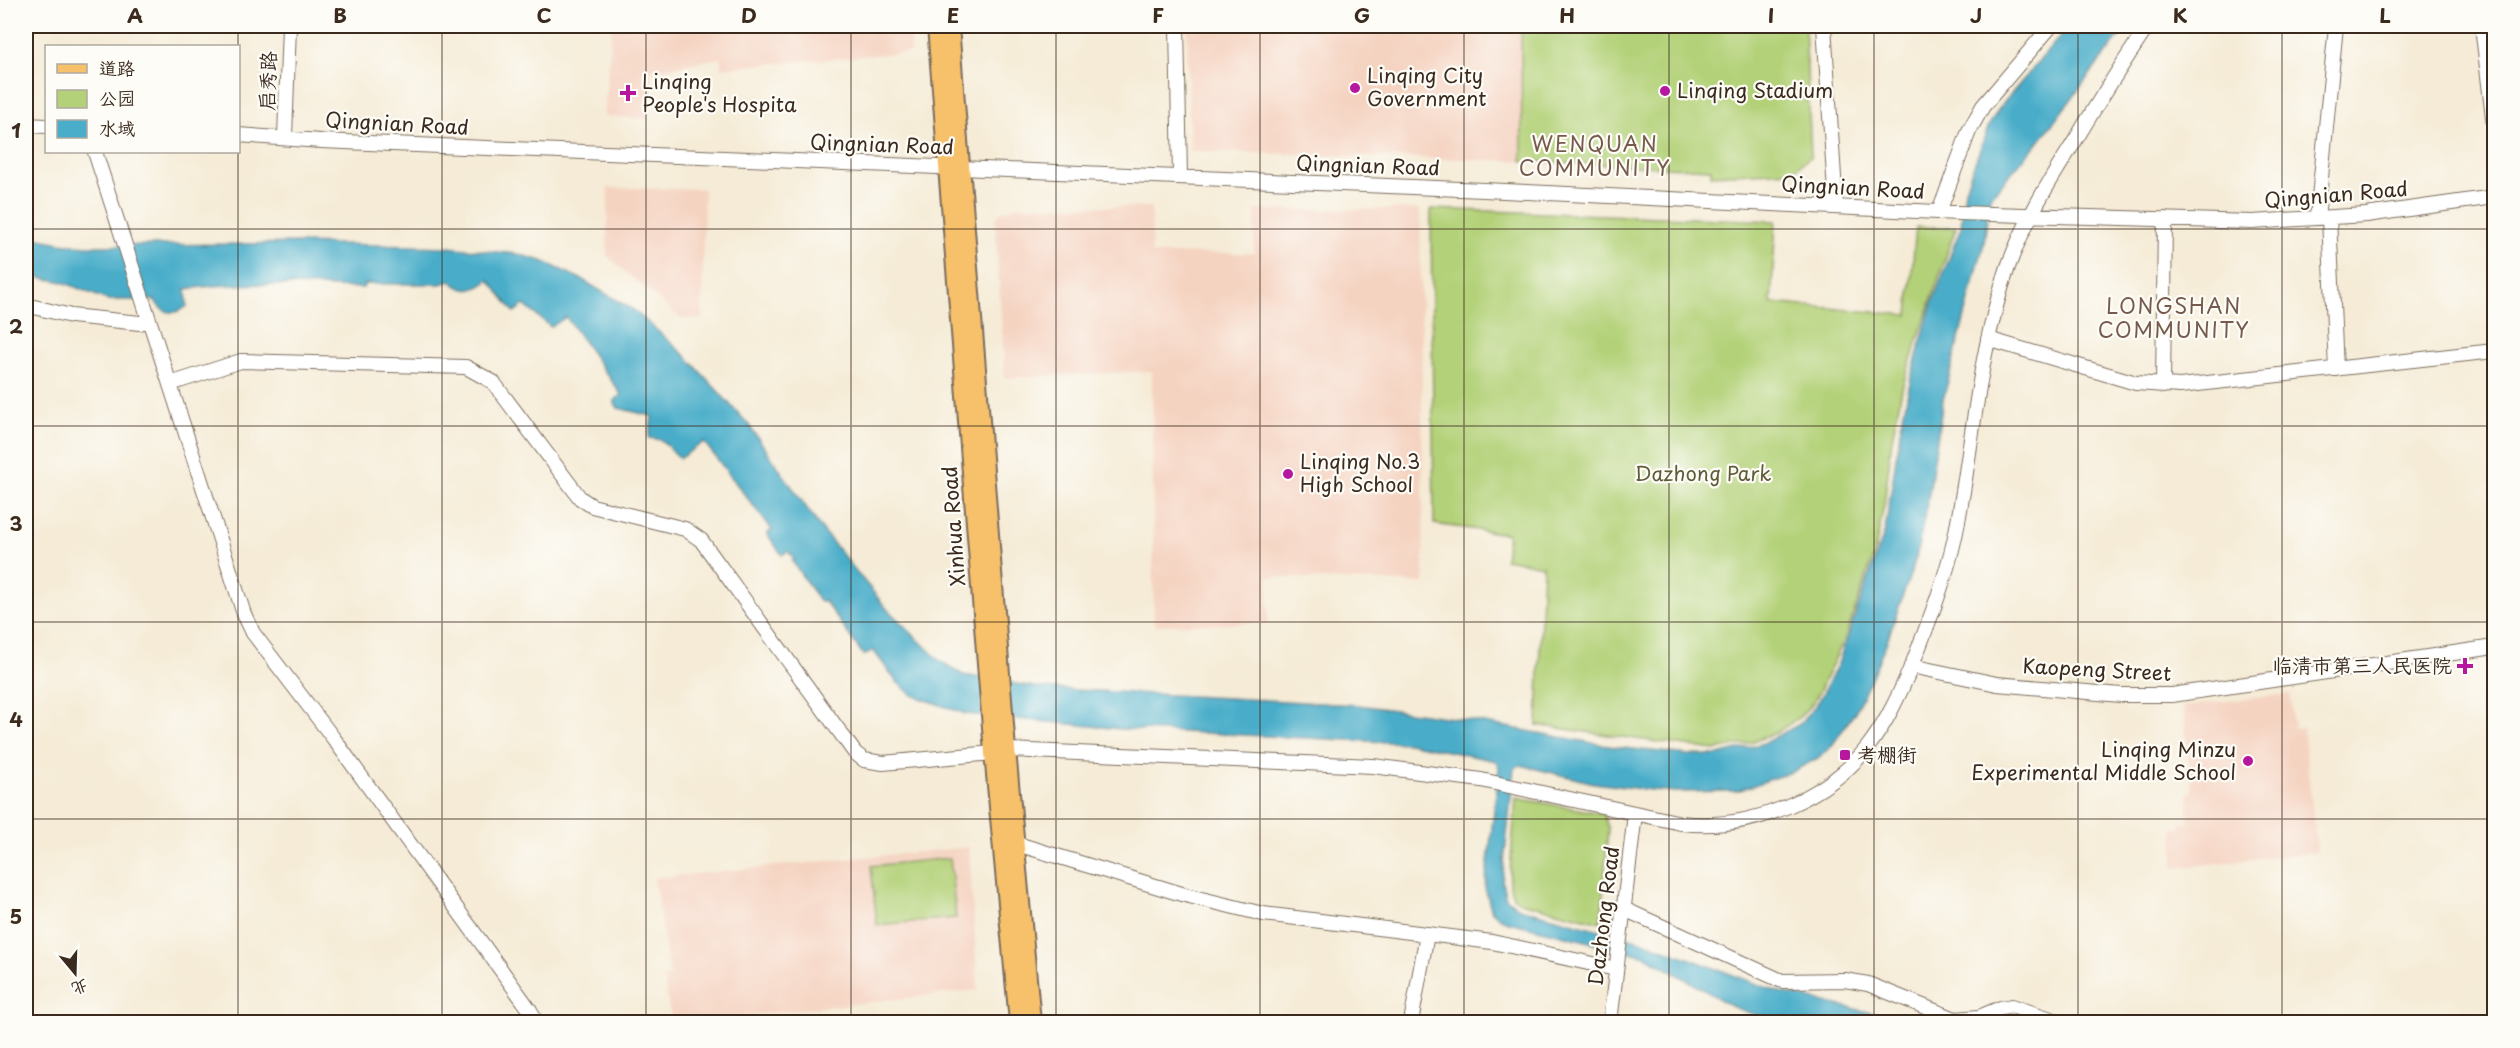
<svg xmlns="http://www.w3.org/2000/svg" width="2520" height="1048" viewBox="0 0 2520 1048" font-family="'Playpen Sans','LXGW WenKai TC',sans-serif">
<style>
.built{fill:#f5d3c1}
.green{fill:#b3d178;stroke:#777e4b;stroke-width:1.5}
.water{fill:#4aadc9;stroke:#426c74;stroke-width:1.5}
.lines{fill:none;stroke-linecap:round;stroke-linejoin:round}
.minor-casing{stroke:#7c6e5e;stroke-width:16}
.major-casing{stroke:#7c6e5e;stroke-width:20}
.minor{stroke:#fff;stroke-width:14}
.major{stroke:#f7c06b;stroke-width:16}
.grid{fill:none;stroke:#3b2a1e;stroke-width:1.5;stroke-opacity:0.55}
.poi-dot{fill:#b5179e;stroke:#fdfcf7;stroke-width:2}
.labels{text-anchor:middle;stroke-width:4.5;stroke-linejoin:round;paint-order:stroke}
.poi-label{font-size:20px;fill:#3b2a1e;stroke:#fdfcf7;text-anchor:start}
.street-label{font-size:20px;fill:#3b2a1e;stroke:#fdfcf7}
.park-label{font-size:20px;fill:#5f5c39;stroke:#fdfcf7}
.neighbourhood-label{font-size:21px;letter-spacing:1.5px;fill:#765b4c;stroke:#fdfcf7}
.neatline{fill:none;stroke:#3b2a1e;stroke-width:2}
.grid-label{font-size:20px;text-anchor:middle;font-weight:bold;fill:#3b2a1e}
</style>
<rect width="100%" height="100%" fill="#fdfcf7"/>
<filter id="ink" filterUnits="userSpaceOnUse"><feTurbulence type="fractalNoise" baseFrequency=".0167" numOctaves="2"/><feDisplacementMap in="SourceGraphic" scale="12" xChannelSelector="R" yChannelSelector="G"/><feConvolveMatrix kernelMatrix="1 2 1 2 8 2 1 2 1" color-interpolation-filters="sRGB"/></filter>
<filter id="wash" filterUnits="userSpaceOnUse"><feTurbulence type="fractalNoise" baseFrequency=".008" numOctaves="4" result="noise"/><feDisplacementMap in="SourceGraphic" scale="24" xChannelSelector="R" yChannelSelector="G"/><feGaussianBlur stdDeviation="1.35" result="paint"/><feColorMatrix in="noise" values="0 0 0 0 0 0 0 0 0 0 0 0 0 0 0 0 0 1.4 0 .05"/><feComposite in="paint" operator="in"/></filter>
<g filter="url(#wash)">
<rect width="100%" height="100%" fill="#f5ebd6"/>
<!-- built -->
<path class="built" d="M612,26H908L911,52L721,68L720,58L651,71L648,119L604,116Z
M1187,26H1521L1522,161L1190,151Z
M608,188L704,189L702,319H681L607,256Z
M1017,206L1151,207L1152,254L1254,253L1255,210L1420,209L1424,583L1268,577V623L1154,625L1152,371L1005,378L995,220L1000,212Z
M2290,694L2294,729L2303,728L2317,852L2174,868V828H2181V822H2188V793L2192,792L2183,706Z
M969,847L978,990L735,1017V1022H672L663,977L670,976L654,878Z"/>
<!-- green -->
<path class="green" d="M1521,26H1805L1811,156L1793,171L1711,175V169L1522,161Z
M1431,209L1776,221L1771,303L1908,315L1916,227H1956L1903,384L1892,439L1884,506L1874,555L1845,638L1815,700L1801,716L1776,733L1746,744L1715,750L1537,725L1543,566L1505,559L1508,534L1434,524Z
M1516,798L1600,813L1604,816L1608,828L1601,922L1520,902L1513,897L1509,884Z
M950,858L956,918L877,925L871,866Z"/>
<!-- water -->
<path class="water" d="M2069,26H2127L2041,139L1990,197L1984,243L1943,400L1929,493L1916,558L1886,644L1869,683L1855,712L1831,747L1818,758L1794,771L1737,791L1675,792L1642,789L1594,783L1520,765L1514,769L1502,882L1506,898L1519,908L1648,943L1776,991L1912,1022H1776L1733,1007L1646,956L1505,921L1492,912L1485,888L1499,767L1496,761L1408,743L1121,729L966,714L912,695L897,682L873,650L864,656L824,600L820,602L792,561L794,559L788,551L782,555L767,534L772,530L704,442L680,458L661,440L649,438L652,416L618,408L614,402L621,394L566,317L551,327L524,305L514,312L489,280C475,291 464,294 451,281L440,284H365L363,288C304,286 245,281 186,289L187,306C176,316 161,314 155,300H107L63,282L26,275V236L60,243L87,246L300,243L447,247L517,254L542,261L581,279L635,311L686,356L748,424L820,527L887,609L939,660L963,675L1041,688L1358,705L1468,720L1615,747L1689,755H1719L1764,743L1800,724L1819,701L1838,664L1885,531L1901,426L1911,378L1930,309L1961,227L1965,189L1989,125L2000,107Z"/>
</g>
<g filter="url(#ink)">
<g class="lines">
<!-- minor casing -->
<g class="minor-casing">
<path id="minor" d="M1177,26L1180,177
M1824,26L1836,207
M2482,26L2494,126
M26,125L46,126
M238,135L321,141L1484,190L1958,213L2252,222L2366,215L2494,197
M285,137L289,26
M95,152L244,614L253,633L334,739L530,1010L536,1022
M1939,212L1969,131L1983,106L2051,26
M2317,218L2336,26
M2329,218L2336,369
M26,305L71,316L140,323
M1988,339L2136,383L2180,386L2494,351
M170,384L241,361L466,367L493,382L580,498L592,506L685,529L701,540L855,753L864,760L883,763L993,753
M2163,386L2165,219
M1911,666L1997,684L2121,695H2172L2494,647
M1007,750L1373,766L1481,780L1681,823C1717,827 1754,821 1788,806C1860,775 1885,730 1914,660C1930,619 1947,576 1956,532C1973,444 1978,353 2008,267C2025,221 2047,185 2073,144C2097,104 2122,64 2148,26
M1014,843L1185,895L1263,914L1492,942L1616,969
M1624,909L1782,981L1845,980L1868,984L1955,1019L1979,1017L2001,1008L2012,1006L2060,1022
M1411,1022L1427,934
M1610,1022L1635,814"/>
</g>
<!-- major casing -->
<g class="major-casing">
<path id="major" d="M936,26L993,753L1018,1022
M950,26L1007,750L1032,1022"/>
</g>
<!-- minor -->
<use href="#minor" class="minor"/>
<!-- major -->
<use href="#major" class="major"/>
</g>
</g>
<!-- grid -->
<path class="grid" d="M238,26V46M442,26V1022M646,26V1022M851,26V1022M1056,26V1022M1260,26V1022M1464,26V1022M1669,26V1022M1874,26V1022M2078,26V1022M2282,26V1022M238,152V1022M26,229H2494M26,426H2494M26,622H2494M26,819H2494"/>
<!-- markers -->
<g class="poi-dot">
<circle cx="1355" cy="88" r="6"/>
<circle cx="1665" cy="91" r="6"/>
<path d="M625 84h6v6h6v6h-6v6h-6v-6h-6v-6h6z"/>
<circle cx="1288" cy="474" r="6"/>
<path d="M2462 657h6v6h6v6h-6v6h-6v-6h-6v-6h6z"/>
<rect x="1839" y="749" width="12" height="12" rx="3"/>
<circle cx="2248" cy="761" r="6"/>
</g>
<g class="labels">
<!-- poi labels -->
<g class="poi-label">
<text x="1367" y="83">Linqing City<tspan x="1367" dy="23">Government</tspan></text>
<text x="642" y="89">Linqing<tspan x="642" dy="23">People's Hospita</tspan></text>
<text x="1677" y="98">Linqing Stadium</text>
<text x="1300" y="469">Linqing No.3<tspan x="1300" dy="23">High School</tspan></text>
<text x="2452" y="673" text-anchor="end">临清市第三人民医院</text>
<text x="2236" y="757" text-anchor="end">Linqing Minzu<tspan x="2236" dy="23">Experimental Middle School</tspan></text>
<text x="1857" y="762">考棚街</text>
</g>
<!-- street labels -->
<g class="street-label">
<text transform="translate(268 81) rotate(-88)" y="7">启秀路</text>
<text transform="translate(397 124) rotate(3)" y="7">Qingnian Road</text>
<text transform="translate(882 145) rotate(2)" y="7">Qingnian Road</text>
<text transform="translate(1368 166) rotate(2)" y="7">Qingnian Road</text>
<text transform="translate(1853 188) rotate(3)" y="7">Qingnian Road</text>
<text transform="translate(2336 195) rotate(-5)" y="7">Qingnian Road</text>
<text transform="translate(954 526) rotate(-94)" y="7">Xinhua Road</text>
<text transform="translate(2097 670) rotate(3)" y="7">Kaopeng Street</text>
<text transform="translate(1604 916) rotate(-83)" y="7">Dazhong Road</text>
</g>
<!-- park labels -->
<g class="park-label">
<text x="1703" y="481">Dazhong Park</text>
</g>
<!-- neighbourhood labels -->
<g class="neighbourhood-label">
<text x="1595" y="152">WENQUAN<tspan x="1595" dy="24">COMMUNITY</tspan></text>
<text x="2174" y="314">LONGSHAN<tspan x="2174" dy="24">COMMUNITY</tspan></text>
</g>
</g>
<!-- margin -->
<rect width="2520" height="1048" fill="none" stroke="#fdfcf7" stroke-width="66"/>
<!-- legend -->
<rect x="45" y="45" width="195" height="108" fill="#fdfcf7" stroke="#afa8a0" stroke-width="1.5"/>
<rect x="57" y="64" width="30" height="9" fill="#f7c06b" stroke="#afa8a0" stroke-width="1.5"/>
<text x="99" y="75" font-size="18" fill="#3b2a1e">道路</text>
<rect x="57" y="90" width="30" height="18" fill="#b3d178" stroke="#afa8a0" stroke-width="1.5"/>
<text x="99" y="105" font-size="18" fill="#3b2a1e">公园</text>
<rect x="57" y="120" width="30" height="18" fill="#4aadc9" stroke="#afa8a0" stroke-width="1.5"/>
<text x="99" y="135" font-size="18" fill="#3b2a1e">水域</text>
<!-- north arrow -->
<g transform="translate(75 973) rotate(161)" stroke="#fdfcf7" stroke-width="4.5" paint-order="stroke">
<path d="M0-4.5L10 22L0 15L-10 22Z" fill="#3b2a1e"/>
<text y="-9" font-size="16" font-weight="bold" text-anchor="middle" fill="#3b2a1e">北</text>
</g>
<rect x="33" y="33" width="2454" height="982" class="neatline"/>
<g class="grid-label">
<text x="135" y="23">A</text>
<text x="340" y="23">B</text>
<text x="544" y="23">C</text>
<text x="749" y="23">D</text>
<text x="953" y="23">E</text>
<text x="1158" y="23">F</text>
<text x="1362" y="23">G</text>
<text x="1567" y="23">H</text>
<text x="1771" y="23">I</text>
<text x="1976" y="23">J</text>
<text x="2180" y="23">K</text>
<text x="2385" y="23">L</text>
<text x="16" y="138">1</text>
<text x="16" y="334">2</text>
<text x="16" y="531">3</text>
<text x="16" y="727">4</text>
<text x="16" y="924">5</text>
</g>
</svg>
